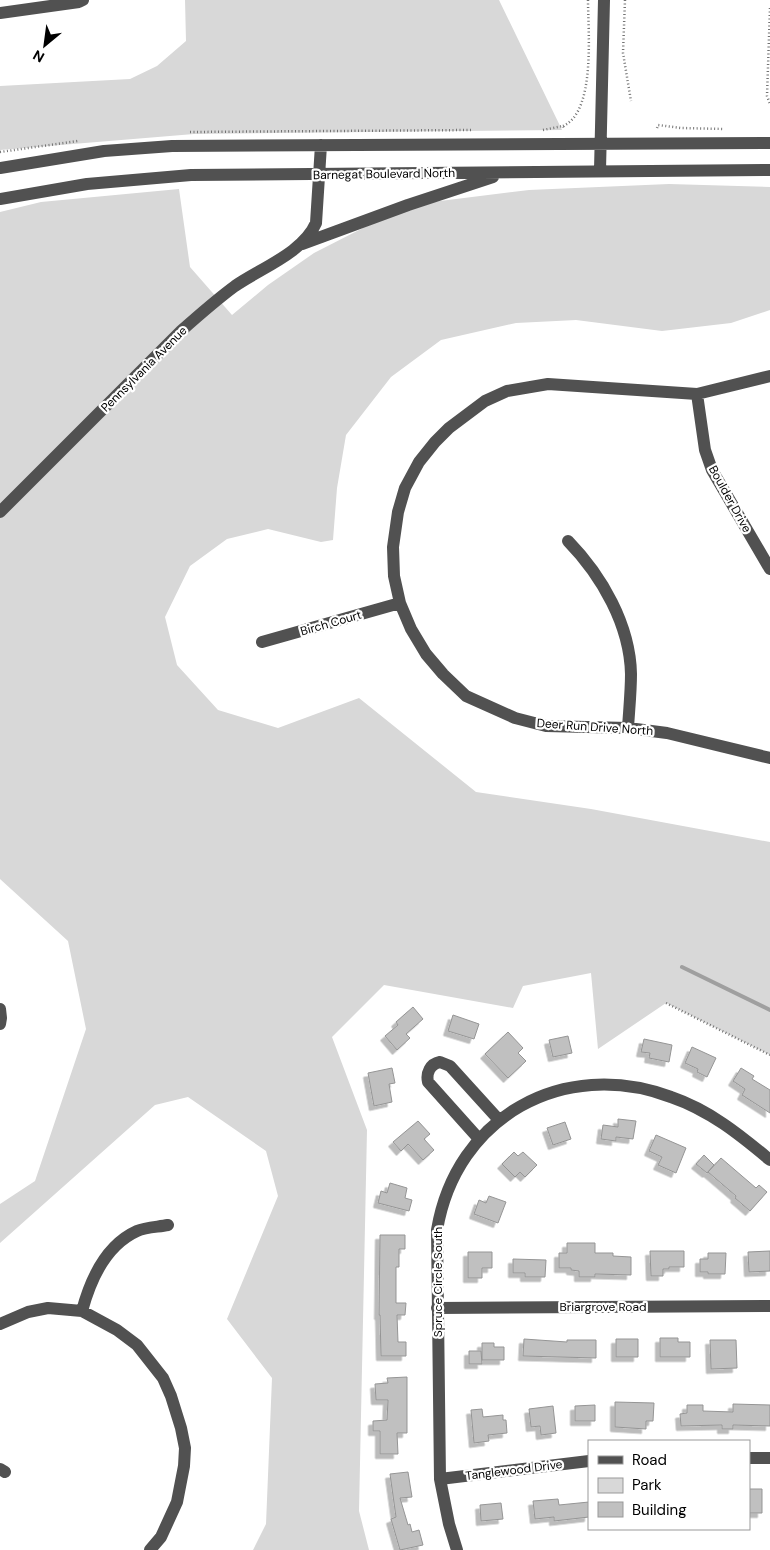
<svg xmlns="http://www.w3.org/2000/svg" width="770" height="1550" viewBox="0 0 770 1550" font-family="'DM Sans',sans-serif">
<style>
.green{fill:#d8d8d8}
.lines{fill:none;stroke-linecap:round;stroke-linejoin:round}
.stream{stroke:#9f9f9f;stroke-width:4}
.building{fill:#c0c0c0;stroke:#959595;filter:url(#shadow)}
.path{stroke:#737373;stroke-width:2.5;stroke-dasharray:1 2.5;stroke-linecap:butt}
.minor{stroke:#515151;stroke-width:12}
.labels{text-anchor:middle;stroke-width:4.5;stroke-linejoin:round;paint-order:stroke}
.street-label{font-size:12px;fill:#000;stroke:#fff}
</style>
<defs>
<filter id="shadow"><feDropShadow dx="-4.5" dy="4.5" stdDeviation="0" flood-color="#0004"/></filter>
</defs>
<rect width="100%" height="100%" fill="#fff"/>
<!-- green -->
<path class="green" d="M185,0H499L562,130L194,134L0,150V86L130,79L157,66L186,41Z
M669,184L770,187V310L731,323L662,331L576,320L516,323L441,340L391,377L346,435L337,488L333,540L321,542L268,529L227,539L190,566L165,617L177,665L218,710L278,728L359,698L476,792L591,809L770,842V1055L666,1003L598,1049L591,973L523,986L513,1008L384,985L332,1037L367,1130L359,1511L369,1550H253L266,1524L272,1378L227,1319L278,1196L266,1151L188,1097L155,1105L0,1243V1204L35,1181L86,1029L68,941L0,879V212L41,202L179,189L190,267L232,315L268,285L314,253L408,205L529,190Z"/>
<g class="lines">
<!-- stream -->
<path class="stream" d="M682,967L770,1010"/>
</g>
<!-- building -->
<path class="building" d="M413,1007L423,1019L406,1034L410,1038L397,1050L385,1036L398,1025L396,1022Z
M453,1015L479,1024L474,1039L448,1031Z
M508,1032L523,1048L518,1053L526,1061L508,1078L485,1054Z
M568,1036L572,1053L553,1057L549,1040Z
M644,1039L672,1045L669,1062L649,1058L650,1053L641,1052Z
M692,1047L716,1058L707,1077L697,1072L698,1069L685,1063Z
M392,1068L395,1083L389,1084L392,1102L374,1106L368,1073Z
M741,1068L754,1076L752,1079L770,1090V1113L742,1095L745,1089L733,1081Z
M618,1119L636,1121L633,1139L616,1137V1141L601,1139L603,1125L618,1127Z
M418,1121L430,1134L424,1139L434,1150L423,1160L408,1144L401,1151L393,1142Z
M565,1122L571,1139L553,1145L547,1128Z
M656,1135L686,1148L676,1173L658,1165L662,1157L649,1151Z
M514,1152L518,1156L523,1152L537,1165L525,1177L520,1172L515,1177L502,1164Z
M704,1155L714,1165L707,1173L696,1164Z
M721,1158L756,1188L759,1185L767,1192L750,1211L735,1198L736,1196L708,1172Z
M390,1183L407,1188L405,1198L412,1200L409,1211L378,1203L381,1191L387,1193Z
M489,1196L506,1202L498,1223L474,1214L479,1200L486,1203Z
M380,1235H405V1249H399V1267H396V1303H406L405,1315H397L398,1342H406V1356H381L380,1315H379Z
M567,1243H595V1253H613V1256L631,1257V1275L595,1274V1277H579V1271L571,1270V1268H559V1253H567Z
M650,1251H684V1267H669V1269H663V1276H651Z
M770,1251V1271L749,1272L748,1252Z
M468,1252H492V1268H482V1278H468Z
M708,1253H726L725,1274H708V1272H700V1259H708Z
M513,1259L546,1260L545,1277H525V1273H513Z
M660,1338H678V1342H690V1357H660Z
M524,1339L567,1342V1340H596V1358L523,1356Z
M616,1339H638V1357H616Z
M710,1340H736L737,1368L711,1369Z
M482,1343H494V1347H504V1360H482Z
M469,1351H481L482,1364H469Z
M407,1377V1433H397L398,1454H380V1431H373V1421L387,1420L388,1400H376L375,1384L388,1383L387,1378Z
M615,1402L654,1403L653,1421H646V1429L615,1427Z
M733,1404L770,1405V1426L733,1425V1429H722V1425L681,1426L680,1414L687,1413V1405H703V1411L733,1412Z
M595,1405V1421H575V1406Z
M553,1406L556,1433L541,1435L540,1426L531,1427L529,1409Z
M482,1409L483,1417L503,1415V1420H506L507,1433L488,1435L489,1441L474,1443L471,1410Z
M408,1472L412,1497L400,1498L408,1525L410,1524L412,1532L419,1530L423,1545L400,1550L391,1519L396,1517L390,1474Z
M749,1489H762V1513H749Z
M558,1499L559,1505L589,1502V1517L554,1521V1517L535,1519L533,1501Z
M501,1503L503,1519L481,1521L480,1505Z"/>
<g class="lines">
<!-- path -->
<path class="path" d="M625,0L623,53L631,101
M770,8L767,96L770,104
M563,126C596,112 588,31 588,0
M657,128L658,125L681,128L724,129
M543,130L563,126L565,129
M190,132L472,130
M0,152L78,141
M666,1003L770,1055"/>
<!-- minor -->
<path class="minor" d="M0,13L79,2L83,0
M0,168L104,151L172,146L770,143
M600,170L604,0
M0,199L87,184L191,175L770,170
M302,244L408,205L493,177
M770,376L697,394L548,384L507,391L485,401L449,428L435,442L419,462L405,488L398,512L393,547L394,576L400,603L411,629L426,654L443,674L466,696L515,718L546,726L628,728L667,733L770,758
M697,394L705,450L712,470L770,569
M0,512L181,331C199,315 216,300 235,286C261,268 303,253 316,223L321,145
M568,541C602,576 630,625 631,674C631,692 629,711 628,728
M262,642L400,603
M0,1009L1,1018L0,1024
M479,1139L428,1082C426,1073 430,1064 440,1062L450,1066L499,1120
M437,1308L770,1306
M82,1311C90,1281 106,1245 137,1231C146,1227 158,1227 168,1225
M0,1324L28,1312L48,1308L82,1311L117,1330L137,1345L163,1378L171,1396L181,1428L185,1448L184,1466L177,1502L161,1537L150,1550
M749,1458H770
M0,1469L5,1472
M440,1479L589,1461
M457,1550L449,1524L440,1479L437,1230C456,1117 563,1057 671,1097C709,1110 739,1134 770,1160"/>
</g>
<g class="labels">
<!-- street labels -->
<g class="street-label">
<text transform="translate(384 174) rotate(-1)" y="4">Barnegat Boulevard North</text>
<text transform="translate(144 369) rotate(-45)" y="4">Pennsylvania Avenue</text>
<text transform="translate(730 499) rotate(61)" y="4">Boulder Drive</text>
<text transform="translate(331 623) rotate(-16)" y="4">Birch Court</text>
<text transform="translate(595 727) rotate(4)" y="4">Deer Run Drive North</text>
<text transform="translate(438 1282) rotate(-90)" y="4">Spruce Circle South</text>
<text x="603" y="1311">Briargrove Road</text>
<text transform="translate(514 1470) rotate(-7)" y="4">Tanglewood Drive</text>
</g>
</g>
<!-- legend -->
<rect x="588" y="1440" width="162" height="90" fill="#ffffff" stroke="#999999"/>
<rect x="598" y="1456" width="25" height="8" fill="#515151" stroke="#999999"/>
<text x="632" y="1465" font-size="15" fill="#000000">Road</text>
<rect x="598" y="1478" width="25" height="15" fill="#d8d8d8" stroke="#999999"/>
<text x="632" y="1490" font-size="15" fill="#000000">Park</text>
<rect x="598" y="1502" width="25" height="15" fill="#c0c0c0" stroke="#999999"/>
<text x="632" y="1515" font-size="15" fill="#000000">Building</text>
<!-- north arrow -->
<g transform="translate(45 45) rotate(209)" stroke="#ffffff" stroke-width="4" paint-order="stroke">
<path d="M0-4L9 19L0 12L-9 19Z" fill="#000000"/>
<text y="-8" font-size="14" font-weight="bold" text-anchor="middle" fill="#000000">N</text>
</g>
</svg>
